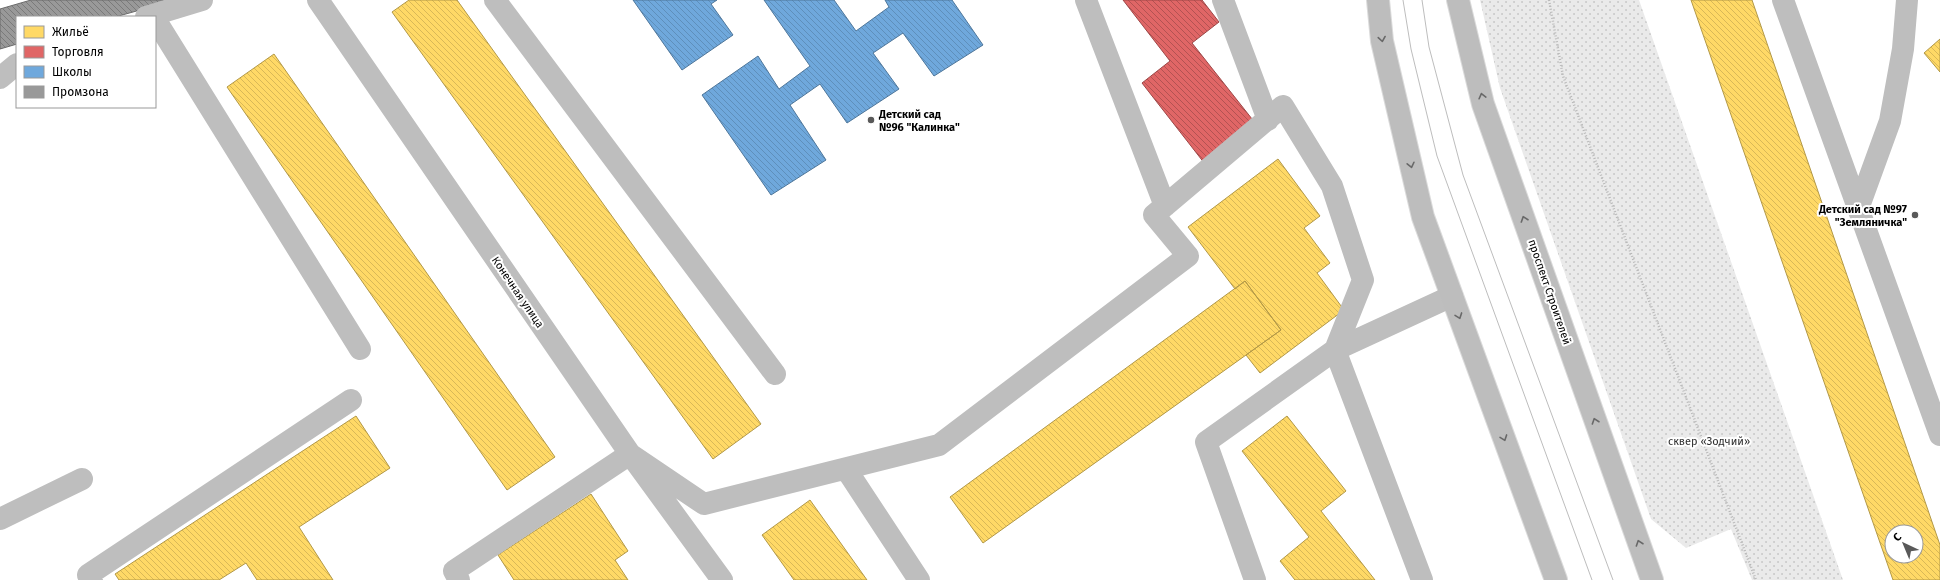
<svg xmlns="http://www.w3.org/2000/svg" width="1940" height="580" viewBox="0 0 1940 580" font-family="'Fira Sans',sans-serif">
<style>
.park{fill:url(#park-dots)}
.homes{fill:url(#homes-back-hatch);stroke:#b29847;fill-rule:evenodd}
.shops{fill:url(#shops-back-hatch);stroke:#9d4747}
.schools{fill:url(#schools-back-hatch);stroke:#4e769a}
.industry{fill:url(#industry-back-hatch);stroke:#6b6b6b}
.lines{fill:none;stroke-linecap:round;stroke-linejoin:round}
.major-casing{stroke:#dbdbdb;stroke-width:24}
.path{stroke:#b8b8b8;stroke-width:2.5;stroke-dasharray:1 2;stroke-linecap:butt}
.minor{stroke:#bebebe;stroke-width:22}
.major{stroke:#bdbdbd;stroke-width:22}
.tram{stroke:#bdbdbd;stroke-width:1}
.oneway{stroke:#686868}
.poi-dot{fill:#595959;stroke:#fff;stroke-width:1.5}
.labels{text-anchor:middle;stroke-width:4;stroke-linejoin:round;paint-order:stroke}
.poi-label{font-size:11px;font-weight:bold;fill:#000;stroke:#fff;text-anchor:start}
.street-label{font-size:11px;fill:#000;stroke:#fff}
.park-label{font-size:11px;fill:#303030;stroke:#fff}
</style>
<defs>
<pattern id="park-dots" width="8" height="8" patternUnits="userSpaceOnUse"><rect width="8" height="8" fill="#eaeaea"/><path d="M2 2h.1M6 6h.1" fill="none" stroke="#c7c7c7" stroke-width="1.8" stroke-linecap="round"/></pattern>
<pattern id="homes-back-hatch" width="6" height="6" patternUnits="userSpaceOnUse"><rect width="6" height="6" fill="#ffd966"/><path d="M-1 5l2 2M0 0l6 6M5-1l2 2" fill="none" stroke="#d9b857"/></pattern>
<pattern id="shops-back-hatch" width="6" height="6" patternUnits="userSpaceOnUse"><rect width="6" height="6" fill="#e06666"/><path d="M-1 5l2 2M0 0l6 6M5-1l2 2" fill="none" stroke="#b35252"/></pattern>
<pattern id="schools-back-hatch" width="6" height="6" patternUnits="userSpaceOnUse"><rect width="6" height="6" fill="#6fa8dc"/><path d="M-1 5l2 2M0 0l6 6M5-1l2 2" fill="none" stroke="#5e8fbb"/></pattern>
<pattern id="industry-back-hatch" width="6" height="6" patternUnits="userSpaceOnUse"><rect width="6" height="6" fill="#999"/><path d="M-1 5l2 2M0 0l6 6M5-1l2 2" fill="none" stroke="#7a7a7a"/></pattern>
</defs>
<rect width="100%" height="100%" fill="#fff"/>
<!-- park -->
<path class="park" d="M1480,0H1639L1843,580H1752L1731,529L1686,548L1651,519L1500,88Z"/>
<!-- homes -->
<path class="homes" d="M409,0H457L761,424L713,459L392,12Z
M1691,0H1752L1940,545V580H1893ZM1892,532H1916V556H1892Z
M1940,39V72L1924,53Z
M274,54L555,457L507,490L227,87Z
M1278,159L1320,216L1304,228L1330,263L1317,273L1344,310L1260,373L1246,355L1281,330L1245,281L1235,289L1188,227Z
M1245,281L1281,330L983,543L950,497Z
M356,416L390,468L299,527L333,580H257L246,563L219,580H119L115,574Z
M1287,416L1346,491L1321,511L1375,580H1295L1280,561L1309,537L1242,451Z
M591,494L628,551L615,560L628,580H514L498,555Z
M810,500L867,580H794L762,535Z"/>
<!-- shops -->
<path class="shops" d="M1123,0H1202L1219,22L1192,43L1256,124L1205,164L1142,83L1170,61Z"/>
<!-- schools -->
<path class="schools" d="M633,0H717L711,4L733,35L682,70Z
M764,0H834L856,31L889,7L885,0H952L983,45L934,76L903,33L873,53L899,89L847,123L820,84L790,105L826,160L771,195L702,95L758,56L779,89L810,66Z"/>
<!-- industry -->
<path class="industry" d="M31,0H176L115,17H17V44L0,49V9Z"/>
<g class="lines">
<!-- major casing -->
<g class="major-casing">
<path id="major" d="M1378,0L1382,41L1423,217L1556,580
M1458,0L1483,104L1652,580"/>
</g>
<!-- path -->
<path class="path" d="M1549,0L1563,76L1756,580"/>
<!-- minor -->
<path class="minor" d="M318,0L630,454L722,580
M495,0L775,374
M1086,0L1165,206
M1223,0L1268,120
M1783,0L1940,435
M146,17L202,0
M155,19L360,349
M0,78L17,64
M1858,209L1890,121L1903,49L1907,0
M846,469L919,580
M0,519L82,479
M92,580L88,575L351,400
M459,580L454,571L630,454L704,504L939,445L1188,256L1154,215L1283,106L1332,186L1363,280L1335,350L1206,442L1255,580
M1422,580L1335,350L1452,296"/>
<!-- major -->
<use href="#major" class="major"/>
<!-- tram -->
<path class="tram" d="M1403,0L1411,49L1437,156L1592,580
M1422,0L1429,47L1463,175L1613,580"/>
</g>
<!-- one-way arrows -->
<defs><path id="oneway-chevron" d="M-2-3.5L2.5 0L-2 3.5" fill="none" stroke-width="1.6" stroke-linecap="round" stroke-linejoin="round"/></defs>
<g class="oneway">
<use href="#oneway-chevron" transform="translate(1382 39) rotate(81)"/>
<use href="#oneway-chevron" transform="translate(1482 96) rotate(-104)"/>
<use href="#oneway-chevron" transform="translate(1411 165) rotate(77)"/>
<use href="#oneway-chevron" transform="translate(1524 219) rotate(-109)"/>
<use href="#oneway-chevron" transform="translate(1459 316) rotate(70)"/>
<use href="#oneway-chevron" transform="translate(1595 421) rotate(-109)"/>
<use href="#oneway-chevron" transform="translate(1504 438) rotate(70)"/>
<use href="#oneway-chevron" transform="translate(1639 543) rotate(-109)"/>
</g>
<!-- markers -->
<g class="poi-dot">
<circle cx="871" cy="120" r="4"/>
<circle cx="1915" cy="215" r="4"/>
</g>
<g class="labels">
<!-- poi labels -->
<g class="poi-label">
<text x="879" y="118">Детский сад<tspan x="879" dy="13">№96 "Калинка"</tspan></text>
<text x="1907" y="213" text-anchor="end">Детский сад №97<tspan x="1907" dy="13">"Земляничка"</tspan></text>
</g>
<!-- street labels -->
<g class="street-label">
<text transform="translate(518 292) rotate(56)" y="4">Конечная улица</text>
<text transform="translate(1550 292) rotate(71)" y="4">проспект Строителей</text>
</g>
<!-- park labels -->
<g class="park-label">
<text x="1709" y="445">сквер «Зодчий»</text>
</g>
</g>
<!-- legend -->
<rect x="16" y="16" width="140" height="92" fill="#ffffff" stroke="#999999"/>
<rect x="24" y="26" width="20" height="12" fill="#ffd966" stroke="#999999"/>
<text x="52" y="36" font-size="12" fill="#000000">Жильё</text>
<rect x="24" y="46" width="20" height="12" fill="#e06666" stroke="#999999"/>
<text x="52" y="56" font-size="12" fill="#000000">Торговля</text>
<rect x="24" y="66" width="20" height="12" fill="#6fa8dc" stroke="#999999"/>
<text x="52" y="76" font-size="12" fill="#000000">Школы</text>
<rect x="24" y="86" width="20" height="12" fill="#999999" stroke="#999999"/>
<text x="52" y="96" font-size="12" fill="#000000">Промзона</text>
<!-- north arrow -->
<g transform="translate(1904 544) rotate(316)"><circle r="19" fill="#ffffff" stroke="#999999"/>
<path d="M0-3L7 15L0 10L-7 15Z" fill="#595959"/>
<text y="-6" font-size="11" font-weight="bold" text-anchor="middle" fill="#000000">С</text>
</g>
</svg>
